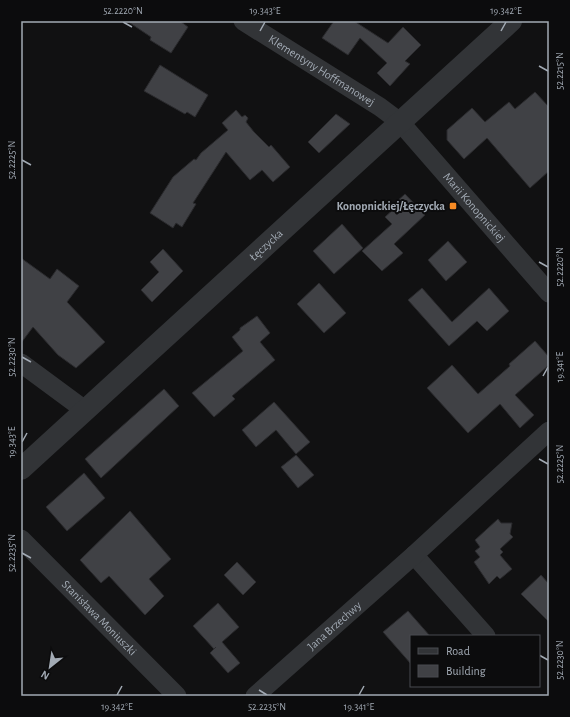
<svg xmlns="http://www.w3.org/2000/svg" width="570" height="717" viewBox="0 0 570 717" font-family="'Alegreya Sans',sans-serif">
<style>
.building{fill:#404145;stroke:#2b2b2e}
.lines{fill:none;stroke-linecap:round;stroke-linejoin:round}
.minor{stroke:#323437;stroke-width:19}
.tertiary{stroke:#323437;stroke-width:22}
.ticks{fill:none;stroke:#a2aab4;stroke-width:1.5}
.poi-dot{fill:#f78b24;stroke:#0c0c0d;stroke-width:1.5}
.labels{text-anchor:middle;stroke-width:4;stroke-linejoin:round;paint-order:stroke}
.street-label{font-size:12px;fill:#a2aab4;stroke:#0c0c0d}
.poi-label{font-size:12px;font-weight:bold;fill:#a2aab4;stroke:#0c0c0d;text-anchor:end}
.neatline{fill:none;stroke:#a2aab4;stroke-width:1.5}
.ticks-label{font-size:10px;text-anchor:middle;fill:#a2aab4}
</style>
<rect width="100%" height="100%" fill="#111112"/>
<!-- building -->
<path class="building" d="M127,21H180L188,27L171,53L150,40L151,37Z
M334,21H354L388,43L403,27L421,45L405,61L410,64L390,86L377,73L387,63L360,38L348,55L322,38Z
M160,65L208,95L195,117L187,112L185,114L144,91Z
M535,92L549,107V171L530,188L487,138L464,159L447,140V130L472,108L485,122L509,102L515,109Z
M236,110L242,117L245,115L248,118L246,122L254,132L269,147L271,145L290,167L273,182L262,170L250,180L226,152L193,203L196,204L182,227L176,223L173,228L150,213L173,177L194,159L196,160L201,153L228,130L222,123Z
M336,114L350,124L319,153L308,142Z
M405,194L425,215L394,244L403,253L382,271L362,251L392,224L385,217L396,207L394,204Z
M342,224L363,248L334,274L313,251Z
M448,241L467,262L446,281L428,260Z
M163,249L183,271L152,302L141,290L159,272L150,262Z
M21,258L50,279L57,269L79,286L67,302L105,342L76,368L58,355L33,327L21,343Z
M319,283L346,313L324,333L297,304Z
M422,288L452,322L489,288L509,311L487,331L477,321L449,346L408,300Z
M257,316L270,333L260,342L275,360L232,396L235,399L214,417L192,393L243,351L232,337L240,330V328Z
M535,341L549,357V365L515,395L534,415L520,428L500,404L468,433L427,388L452,365L478,394L510,366L509,364Z
M164,389L179,406L101,478L85,459Z
M274,402L310,442L296,454L276,430L256,447L242,430Z
M296,455L314,475L298,488L281,467Z
M84,473L105,498L67,531L46,507Z
M130,511L171,559L149,579L164,596L145,615L109,576L101,583L80,560Z
M498,519L501,523H512L510,534L513,537L500,549L503,552L500,555L512,569L500,579L497,576L489,584L474,562L480,557L475,551L480,547L475,540Z
M237,562L256,582L243,595L224,575Z
M541,575L549,584V622L521,594Z
M218,603L239,627L222,642L240,663L228,673L210,653L216,647L214,649L193,626Z
M408,611L430,636H411V664L383,632Z"/>
<g class="lines">
<!-- minor -->
<g class="minor">
<path id="s1" d="M243,21L380,107L400,122L549,293"/>
<path d="M21,363L86,411"/>
<path id="s2" d="M21,539L177,696"/>
<path d="M414,555L486,636"/>
<path id="s3" d="M255,696L414,555L549,431"/>
</g>
<!-- tertiary -->
<path class="tertiary" id="s4" d="M21,469L511,21"/>
</g>
<!-- ticks -->
<path class="ticks" d="M123,22L132,27M260,31L265,22M501,31L506,22M539,66L548,71M22,160L31,165M539,262L548,267M22,357L31,362M543,376L548,367M22,442L27,433M539,459L548,464M22,553L31,558M539,655L548,660M259,690L267,695M117,695L122,686M359,695L364,686"/>
<!-- markers -->
<rect class="poi-dot" x="449" y="202" width="8" height="8" rx="2"/>
<g class="labels">
<!-- street labels -->
<g class="street-label">
<text dy="4" stroke="none"><textPath href="#s1" startOffset="93">Klementyny Hoffmanowej</textPath></text>
<text dy="4" stroke="none"><textPath href="#s1" startOffset="300">Marii Konopnickiej</textPath></text>
<text dy="4" stroke="none"><textPath href="#s4" startOffset="332">Łęczycka</textPath></text>
<text dy="4" stroke="none"><textPath href="#s2" startOffset="111">Stanisława Moniuszki</textPath></text>
<text dy="4" stroke="none"><textPath href="#s3" startOffset="106">Jana Brzechwy</textPath></text>
</g>
<!-- poi labels -->
<g class="poi-label">
<text x="445" y="210">Konopnickiej/Łęczycka</text>
</g>
</g>
<!-- border -->
<rect width="570" height="717" fill="none" stroke="#0c0c0d" stroke-width="44"/>
<!-- legend -->
<rect x="410" y="635" width="130" height="52" fill="#0c0c0d" stroke="#484b50"/>
<rect x="418" y="648" width="20" height="6" fill="#323437" stroke="#484b50"/>
<text x="446" y="655" font-size="12" fill="#a2aab4">Road</text>
<rect x="418" y="665" width="20" height="12" fill="#404145" stroke="#484b50"/>
<text x="446" y="675" font-size="12" fill="#a2aab4">Building</text>
<!-- north arrow -->
<g transform="translate(50 667) rotate(210)" stroke="#0c0c0d" stroke-width="3" paint-order="stroke">
<path d="M0-3L7 15L0 10L-7 15Z" fill="#a2aab4"/>
<text y="-6" font-size="11" font-weight="bold" text-anchor="middle" fill="#a2aab4">N</text>
</g>
<rect x="22" y="22" width="526" height="673" class="neatline"/>
<g class="ticks-label">
<text x="123" y="14">52.2220°N</text>
<text x="265" y="14">19.343°E</text>
<text x="506" y="14">19.342°E</text>
<text transform="translate(559 71) rotate(-90)" y="4">52.2215°N</text>
<text transform="translate(11 160) rotate(-90)" y="4">52.2225°N</text>
<text transform="translate(559 267) rotate(-90)" y="4">52.2220°N</text>
<text transform="translate(11 357) rotate(-90)" y="4">52.2230°N</text>
<text transform="translate(559 367) rotate(-90)" y="4">19.341°E</text>
<text transform="translate(11 442) rotate(-90)" y="4">19.343°E</text>
<text transform="translate(559 464) rotate(-90)" y="4">52.2225°N</text>
<text transform="translate(11 553) rotate(-90)" y="4">52.2235°N</text>
<text transform="translate(559 660) rotate(-90)" y="4">52.2230°N</text>
<text x="117" y="710">19.342°E</text>
<text x="267" y="710">52.2235°N</text>
<text x="359" y="710">19.341°E</text>
</g>
</svg>
